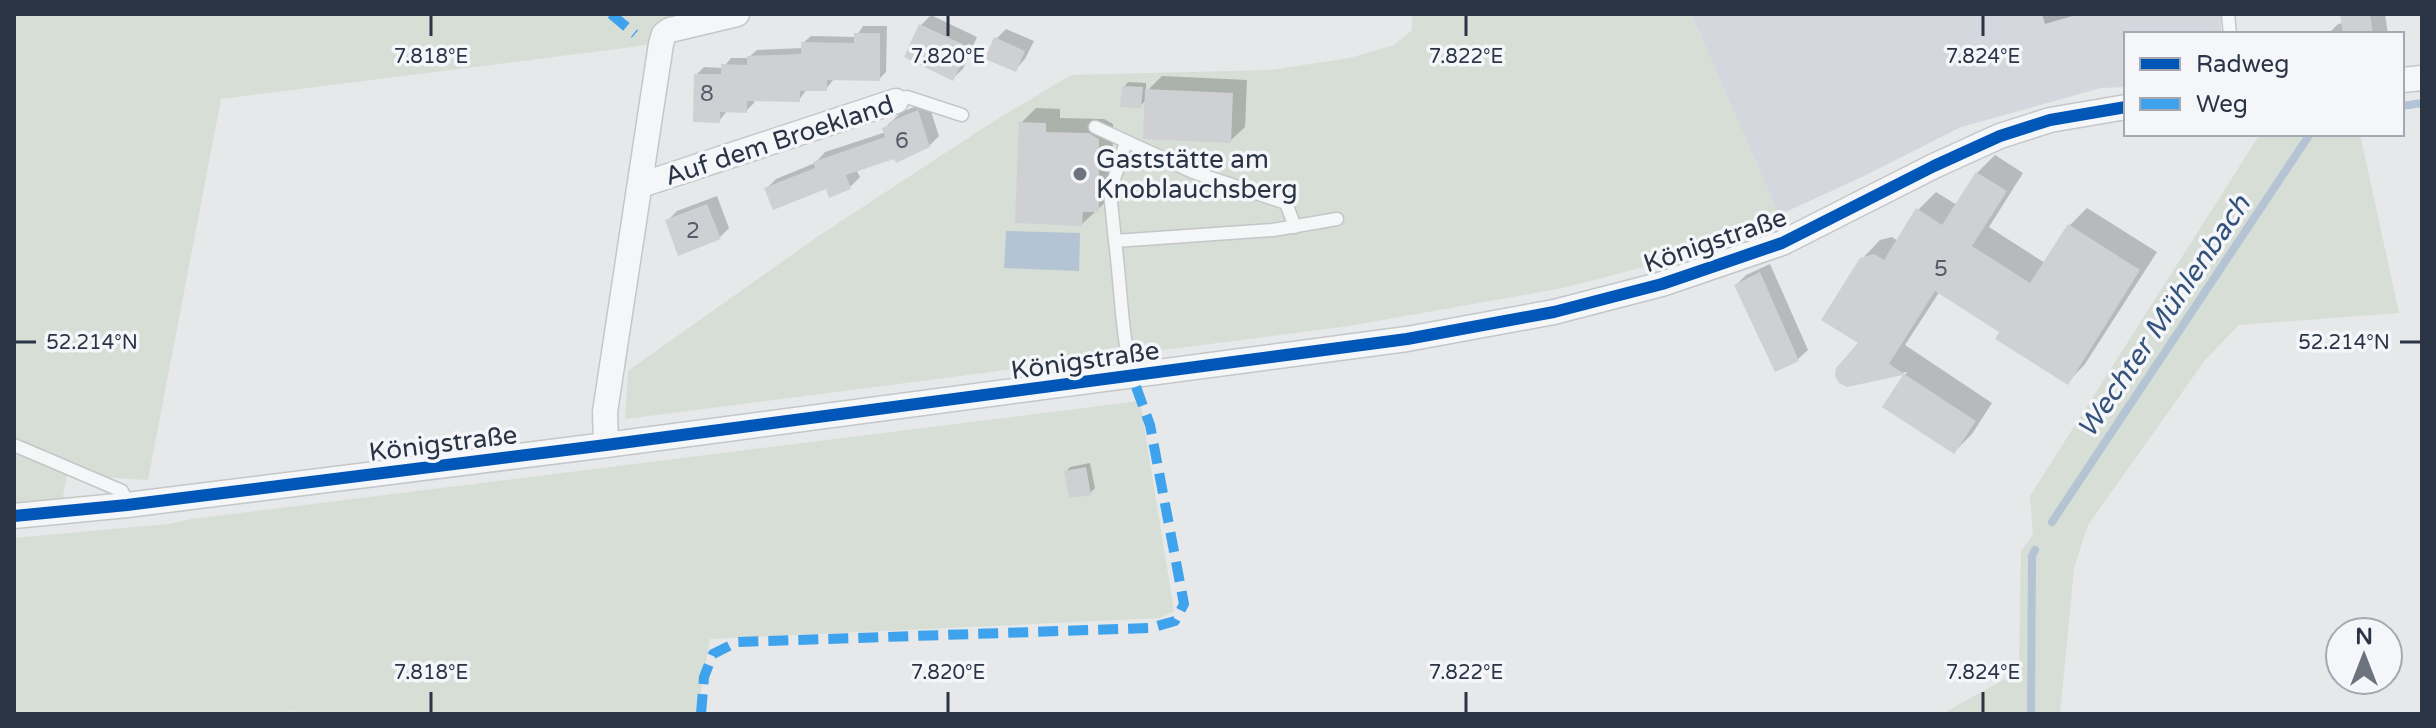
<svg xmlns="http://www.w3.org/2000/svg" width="2436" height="728" viewBox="0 0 2436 728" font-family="'Varela Round',sans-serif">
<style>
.built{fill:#d4d7dd}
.green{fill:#d6ded6}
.water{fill:#b4c4d5}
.shadow{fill:#0003}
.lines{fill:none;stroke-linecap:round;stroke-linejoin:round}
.stream{stroke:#b4c4d5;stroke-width:8}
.building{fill:#ced0d3}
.service-casing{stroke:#c4c6c8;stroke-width:15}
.minor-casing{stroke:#c4c6c8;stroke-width:27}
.service{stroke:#f5f6f7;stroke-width:12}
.minor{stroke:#f5f6f7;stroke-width:24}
.quiet{stroke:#3ea3ec;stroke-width:10;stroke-dasharray:20 10;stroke-linecap:butt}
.cycleway-casing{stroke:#f4f6f9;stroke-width:17}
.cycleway{stroke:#0057b8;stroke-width:12}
.ticks{fill:none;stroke:#2b3445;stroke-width:3}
.poi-dot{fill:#6c737f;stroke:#f4f6f9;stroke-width:3}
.labels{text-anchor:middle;stroke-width:7;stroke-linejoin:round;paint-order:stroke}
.number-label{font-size:22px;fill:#545c69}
.street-label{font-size:26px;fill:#2b3445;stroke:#f4f6f9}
.poi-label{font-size:26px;fill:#2b3445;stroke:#f4f6f9;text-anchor:start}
.water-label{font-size:28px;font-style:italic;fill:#34527a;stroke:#f4f6f9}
.ticks-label{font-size:20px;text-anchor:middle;fill:#2b3445;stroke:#f4f6f9;stroke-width:7;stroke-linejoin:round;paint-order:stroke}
</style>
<rect width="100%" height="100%" fill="#e6e8ea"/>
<!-- built -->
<path class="built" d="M1691,14H2221V34H2126V87L2101,88L1961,127L1864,176L1779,215Z"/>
<!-- green -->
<path class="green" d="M14,14H736L745,24L677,40L632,47L221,99L148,480L67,475L62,502L14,503Z
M1412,14H1691L1779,215L1739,235L1667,261L1563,288L1349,326L625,419L628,371L817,237L991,123L1071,75L1270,70L1350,58L1394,45L1412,30Z
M2260,134H2360L2399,313L2239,325L2205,360L2088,525L2074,568L2060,714H1942L2019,671L2021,551L2033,535L2030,496Z
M1140,401L1174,611L1160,618L710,639L697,714H299L292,711L282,714H14V538L168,524L192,519Z"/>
<!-- water -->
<path class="water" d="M1006,231L1080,233L1079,271L1004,268Z"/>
<!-- shadow -->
<path class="shadow" d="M2042,14H2079L2045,24Z
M2342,14H2385L2388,34H2328L2338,24L2343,23Z
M931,15L977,37L963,69L953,78L906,56L921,25Z
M863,26H887L886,72L879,79H834L826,89H807L799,100L754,99V103L746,111H727L719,121L696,75L704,67L723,68L731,58H748L757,50L803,48V43L811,36L856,37Z
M1006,29L1034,41L1025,59L1016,69L996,39Z
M1162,76L1247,80L1245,127L1230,141L1147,99L1140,106L1124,87L1128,82L1146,83V92Z
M928,102L939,136L929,146L856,169L860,177L850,187L767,188L776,179L815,163L825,152L886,132L885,128L901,112Z
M1036,108L1060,109V118L1104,119L1113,124L1112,196L1082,224L1021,123Z
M1995,155L2023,173L1989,227L2045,263L2069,226L2087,208L2157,252L2085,364L2068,382L2002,331L1940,291L1905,345L1992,403L1972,434L1954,452L1885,406L1907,372L1847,385L1861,343L1862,259L1880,240L1892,237L1898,241L1918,210L1936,192L1957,205L1977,173Z
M717,196L729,228L719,238L667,221L677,211Z
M1770,264L1808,350L1798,359L1776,370L1736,285L1746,275Z
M1090,463L1095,488L1090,493L1066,472L1070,467Z"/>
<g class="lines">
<!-- stream -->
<path class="stream" d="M2402,106L2422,103
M2052,522L2310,134
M2031,714L2032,556L2035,550"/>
</g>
<!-- building -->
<path class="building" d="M2340,14H2370L2373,34H2343Z
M919,24L969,47L953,81L904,57Z
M854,33H880V81L827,80V91H800V102L747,101V113L720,112V123L693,122L694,74H721V64L747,65V56L801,54V42L854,43Z
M994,37L1025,51L1016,72L985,59Z
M1122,86L1143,87L1141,108L1120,107Z
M1145,89L1233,93L1231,143L1143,139Z
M918,110L930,147L896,163L894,159L846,175L851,189L829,198L826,189L773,210L764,188L815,168L813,162L885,137L882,128L890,125L889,122Z
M1019,122L1046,123V132L1089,133L1099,139V212H1083L1082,226L1015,223Z
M1976,172L2007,191L1972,246L2030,283L2068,224L2140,270L2068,385L1995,339L1999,332L1935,291L1889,364L1976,421L1954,454L1882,407L1903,375L1847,387L1839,383L1835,376L1836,368L1858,343L1821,320L1860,258L1874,254L1884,260L1916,208L1942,225Z
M707,204L721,239L678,256L665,220Z
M1760,272L1799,361L1775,372L1734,285Z
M1086,467L1091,495L1069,498L1064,471Z"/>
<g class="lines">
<!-- service casing -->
<g class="service-casing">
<path id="service" d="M2228,14L2230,34
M896,101L907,97L962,115
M1095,127L1193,172L1286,203L1295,227
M1115,241L1110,192L1126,142
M1132,376C1121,332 1121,286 1115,241L1273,230L1337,219
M14,445L122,491L127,505"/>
</g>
<!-- minor casing -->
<g class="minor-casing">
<path id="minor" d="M2402,80L2422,78
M641,185L896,101
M606,445L605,412L661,44L664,34L670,30L737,14
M14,516L127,505L606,445L1407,339L1554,312L1662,284L1782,243L1934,166L2000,136L2050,120L2126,107"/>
</g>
<!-- service -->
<use href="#service" class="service"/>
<!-- minor -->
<use href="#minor" class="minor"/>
<!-- quiet -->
<path class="quiet" d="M611,14L635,34
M701,714L704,677L713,654L737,642L1150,628L1175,621L1184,604L1150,425L1132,376"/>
<!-- cycleway casing -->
<g class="cycleway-casing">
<path id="cycleway" d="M14,516L127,505L606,445L1407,339L1554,312L1662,284L1782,243L1934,166L2000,136L2050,120L2126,107"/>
</g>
<!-- cycleway -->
<use href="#cycleway" class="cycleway"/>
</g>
<!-- ticks -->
<path class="ticks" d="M431,16V36M948,16V36M1466,16V36M1983,16V36M16,342H36M2400,342H2420M431,692V712M948,692V712M1466,692V712M1983,692V712"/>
<!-- markers -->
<circle class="poi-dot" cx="1080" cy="174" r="8"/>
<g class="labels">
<!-- number labels -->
<g class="number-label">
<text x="707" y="101">8</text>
<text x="902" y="148">6</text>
<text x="693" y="238">2</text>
<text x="1941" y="276">5</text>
</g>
<!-- street labels -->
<g class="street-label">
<text transform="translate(779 140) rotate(-18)" y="9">Auf dem Broekland</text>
<text transform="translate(1715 240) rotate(-19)" y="9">Königstraße</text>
<text transform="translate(1085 360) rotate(-8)" y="9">Königstraße</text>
<text transform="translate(443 443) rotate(-7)" y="9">Königstraße</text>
</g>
<!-- poi labels -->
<g class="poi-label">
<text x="1096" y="168">Gaststätte am<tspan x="1096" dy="30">Knoblauchsberg</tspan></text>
</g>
<!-- water labels -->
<g class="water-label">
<text transform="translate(2163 316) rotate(-56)" y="10">Wechter Mühlenbach</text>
</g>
</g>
<g class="ticks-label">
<text x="431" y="63">7.818°E</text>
<text x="948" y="63">7.820°E</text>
<text x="1466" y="63">7.822°E</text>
<text x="1983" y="63">7.824°E</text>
<text x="92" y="349">52.214°N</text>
<text x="2344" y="349">52.214°N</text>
<text x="431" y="679">7.818°E</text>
<text x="948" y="679">7.820°E</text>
<text x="1466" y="679">7.822°E</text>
<text x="1983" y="679">7.824°E</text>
</g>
<!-- border -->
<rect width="2436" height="728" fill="none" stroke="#2b3445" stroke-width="32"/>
<!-- legend -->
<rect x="2124" y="32" width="280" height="104" fill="#f4f6f9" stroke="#a4a8b1" stroke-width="2"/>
<rect x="2140" y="58" width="40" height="12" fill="#0057b8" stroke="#a4a8b1" stroke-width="2"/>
<text x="2196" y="72" font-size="24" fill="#2b3445">Radweg</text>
<rect x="2140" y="98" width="40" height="12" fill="#3ea3ec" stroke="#a4a8b1" stroke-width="2"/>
<text x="2196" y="112" font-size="24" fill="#2b3445">Weg</text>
<!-- north arrow -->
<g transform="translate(2364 656)"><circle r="38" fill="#f4f6f9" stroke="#a4a8b1" stroke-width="2"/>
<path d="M0-6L14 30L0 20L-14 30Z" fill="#6c737f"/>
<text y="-12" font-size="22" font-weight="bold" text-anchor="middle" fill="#2b3445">N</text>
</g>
</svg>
